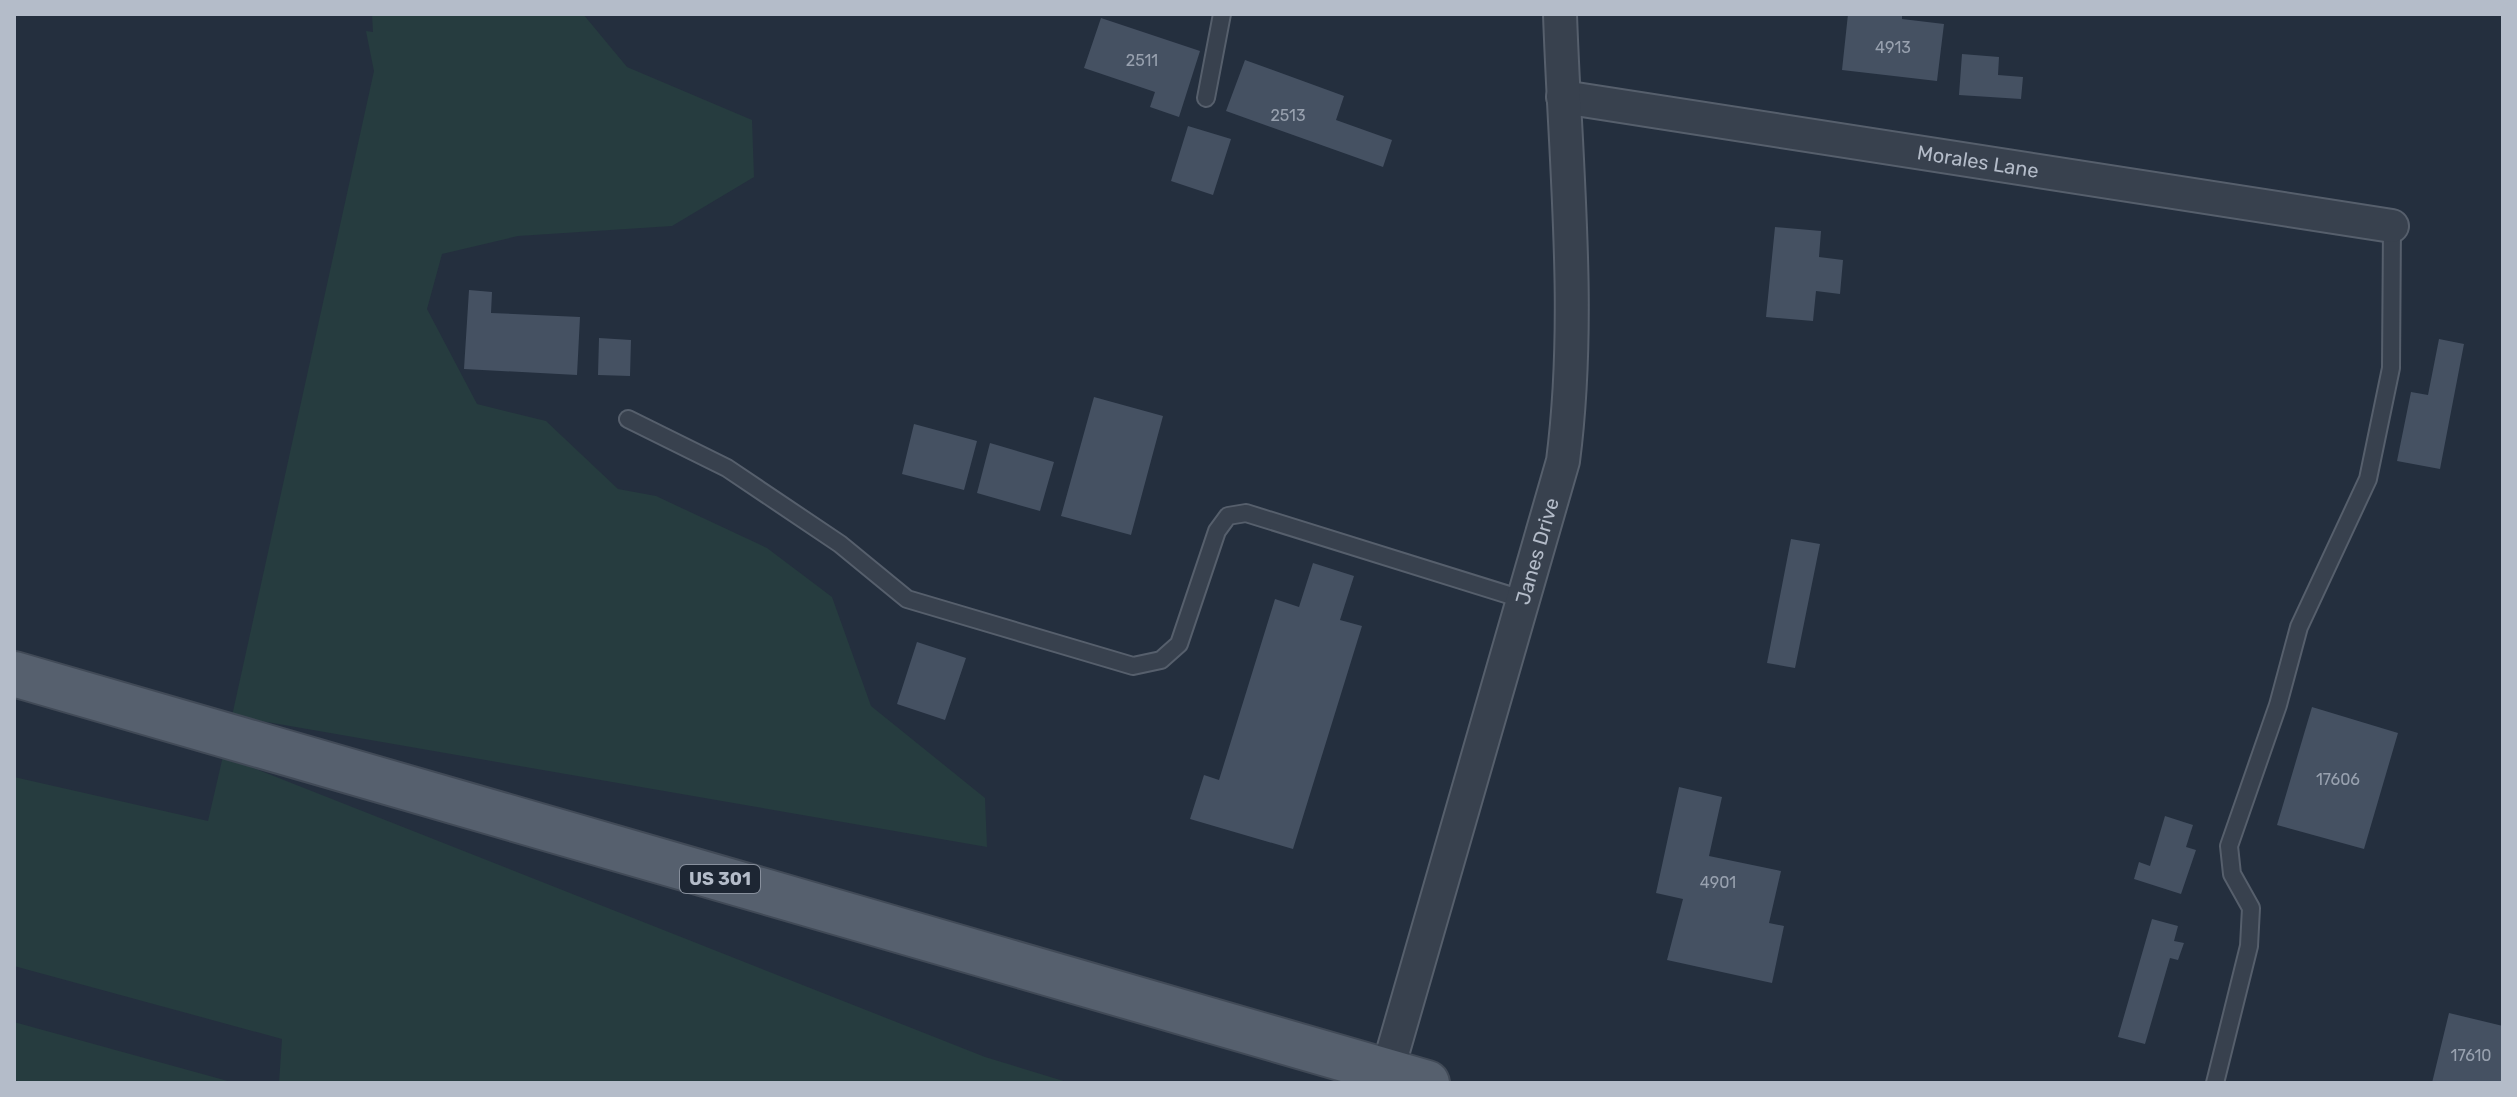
<svg xmlns="http://www.w3.org/2000/svg" width="2517" height="1097" viewBox="0 0 2517 1097" font-family="Rubik,sans-serif">
<style>
.green{fill:#263c3f}
.building{fill:#455162}
.lines{fill:none;stroke-linecap:round;stroke-linejoin:round}
.lane-casing{stroke:#565f6c;stroke-width:20}
.street-casing{stroke:#565f6c;stroke-width:36}
.primary-casing{stroke:#414a57;stroke-width:48}
.lane{stroke:#38414e;stroke-width:16}
.street{stroke:#38414e;stroke-width:32}
.primary{stroke:#56606e;stroke-width:44}
.labels{text-anchor:middle;stroke-width:7;stroke-linejoin:round;paint-order:stroke}
.number-label{font-size:16px;fill:#98a1af}
.shield{fill:#1d2633;stroke:#878f9c;stroke-width:2}
.shield-label{font-size:18px;font-weight:bold;fill:#b4bcc9}
.street-label{font-size:20px;fill:#b4bcc9;stroke:#1d2633}
</style>
<rect width="100%" height="100%" fill="#242f3e"/>
<!-- green -->
<path class="green" d="M372,14H583L627,67L752,120L754,177L672,226L518,236L442,254L427,309L477,404L546,421L618,489L656,496L767,548L832,597L871,706L985,798L987,847L232,716L374,71L366,31L373,32Z
M223,756L985,1057L1070,1083H279L282,1039L14,966V777L208,821Z
M14,1022L235,1083H14Z"/>
<!-- building -->
<path class="building" d="M1848,14H1902V19L1944,24L1937,81L1842,70Z
M1101,18L1200,51L1179,117L1150,107L1155,92L1084,68Z
M1962,54L1999,57L1998,75L2023,77L2021,99L1959,95Z
M1245,60L1344,96L1336,120L1392,140L1383,167L1226,111Z
M1188,126L1231,139L1213,195L1171,181Z
M1775,227L1821,231L1819,257L1843,260L1840,294L1816,291L1813,321L1766,317Z
M469,290L492,292L491,313L580,317L577,375L464,369Z
M599,338L631,340L630,376L598,375Z
M2439,339L2464,344L2440,469L2397,461L2411,392L2428,395Z
M1094,397L1163,416L1131,535L1061,516Z
M914,424L977,441L964,490L902,474Z
M990,443L1054,462L1040,511L977,493Z
M1791,539L1820,544L1795,668L1767,663Z
M1313,563L1354,576L1340,620L1362,626L1293,849L1190,819L1204,775L1219,780L1275,599L1299,607Z
M917,642L966,658L945,720L897,704Z
M2312,707L2398,733L2364,849L2277,825Z
M1679,787L1722,797L1709,856L1781,871L1769,923L1784,926L1772,983L1667,960L1683,899L1656,893Z
M2165,816L2193,825L2186,847L2196,850L2181,894L2134,879L2139,862L2150,866Z
M2152,919L2178,926L2174,941L2184,943L2178,960L2170,958L2145,1044L2118,1037Z
M2449,1013L2503,1026V1083H2432Z"/>
<g class="lines">
<!-- lane casing -->
<g class="lane-casing">
<path id="lane" d="M1206,98L1222,14
M628,419L727,468L840,544L907,599L1133,666L1161,660L1179,644L1217,531L1228,516L1246,513L1525,600
M2215,1083L2249,946L2251,908L2232,874L2229,846L2278,705L2299,627L2368,479L2391,368L2392,226"/>
</g>
<!-- street casing -->
<g class="street-casing">
<g id="street">
<path id="s1" d="M1563,97L2392,226"/>
<path id="s2" d="M1387,1072L1563,461C1582,314 1565,162 1560,14"/>
</g>
</g>
<!-- primary casing -->
<g class="primary-casing">
<path id="primary" d="M14,674L1427,1083"/>
</g>
<!-- lane -->
<use href="#lane" class="lane"/>
<!-- street -->
<use href="#street" class="street"/>
<!-- primary -->
<use href="#primary" class="primary"/>
</g>
<g class="labels">
<!-- number labels -->
<g class="number-label">
<text x="1893" y="53">4913</text>
<text x="1142" y="66">2511</text>
<text x="1288" y="121">2513</text>
<text x="2338" y="785">17606</text>
<text x="1718" y="888">4901</text>
<text x="2471" y="1061">17610</text>
</g>
<!-- shield labels -->
<rect class="shield" x="680" y="865" width="80" height="28" rx="6"/>
<g class="shield-label">
<text x="720" y="885">US 301</text>
</g>
<!-- street labels -->
<g class="street-label">
<text dy="7" stroke="none"><textPath href="#s1" startOffset="420">Morales Lane</textPath></text>
<text dy="7" stroke="none"><textPath href="#s2" startOffset="542">Janes Drive</textPath></text>
</g>
</g>
<!-- border -->
<rect width="2517" height="1097" fill="none" stroke="#b4bcc9" stroke-width="32"/>
</svg>
